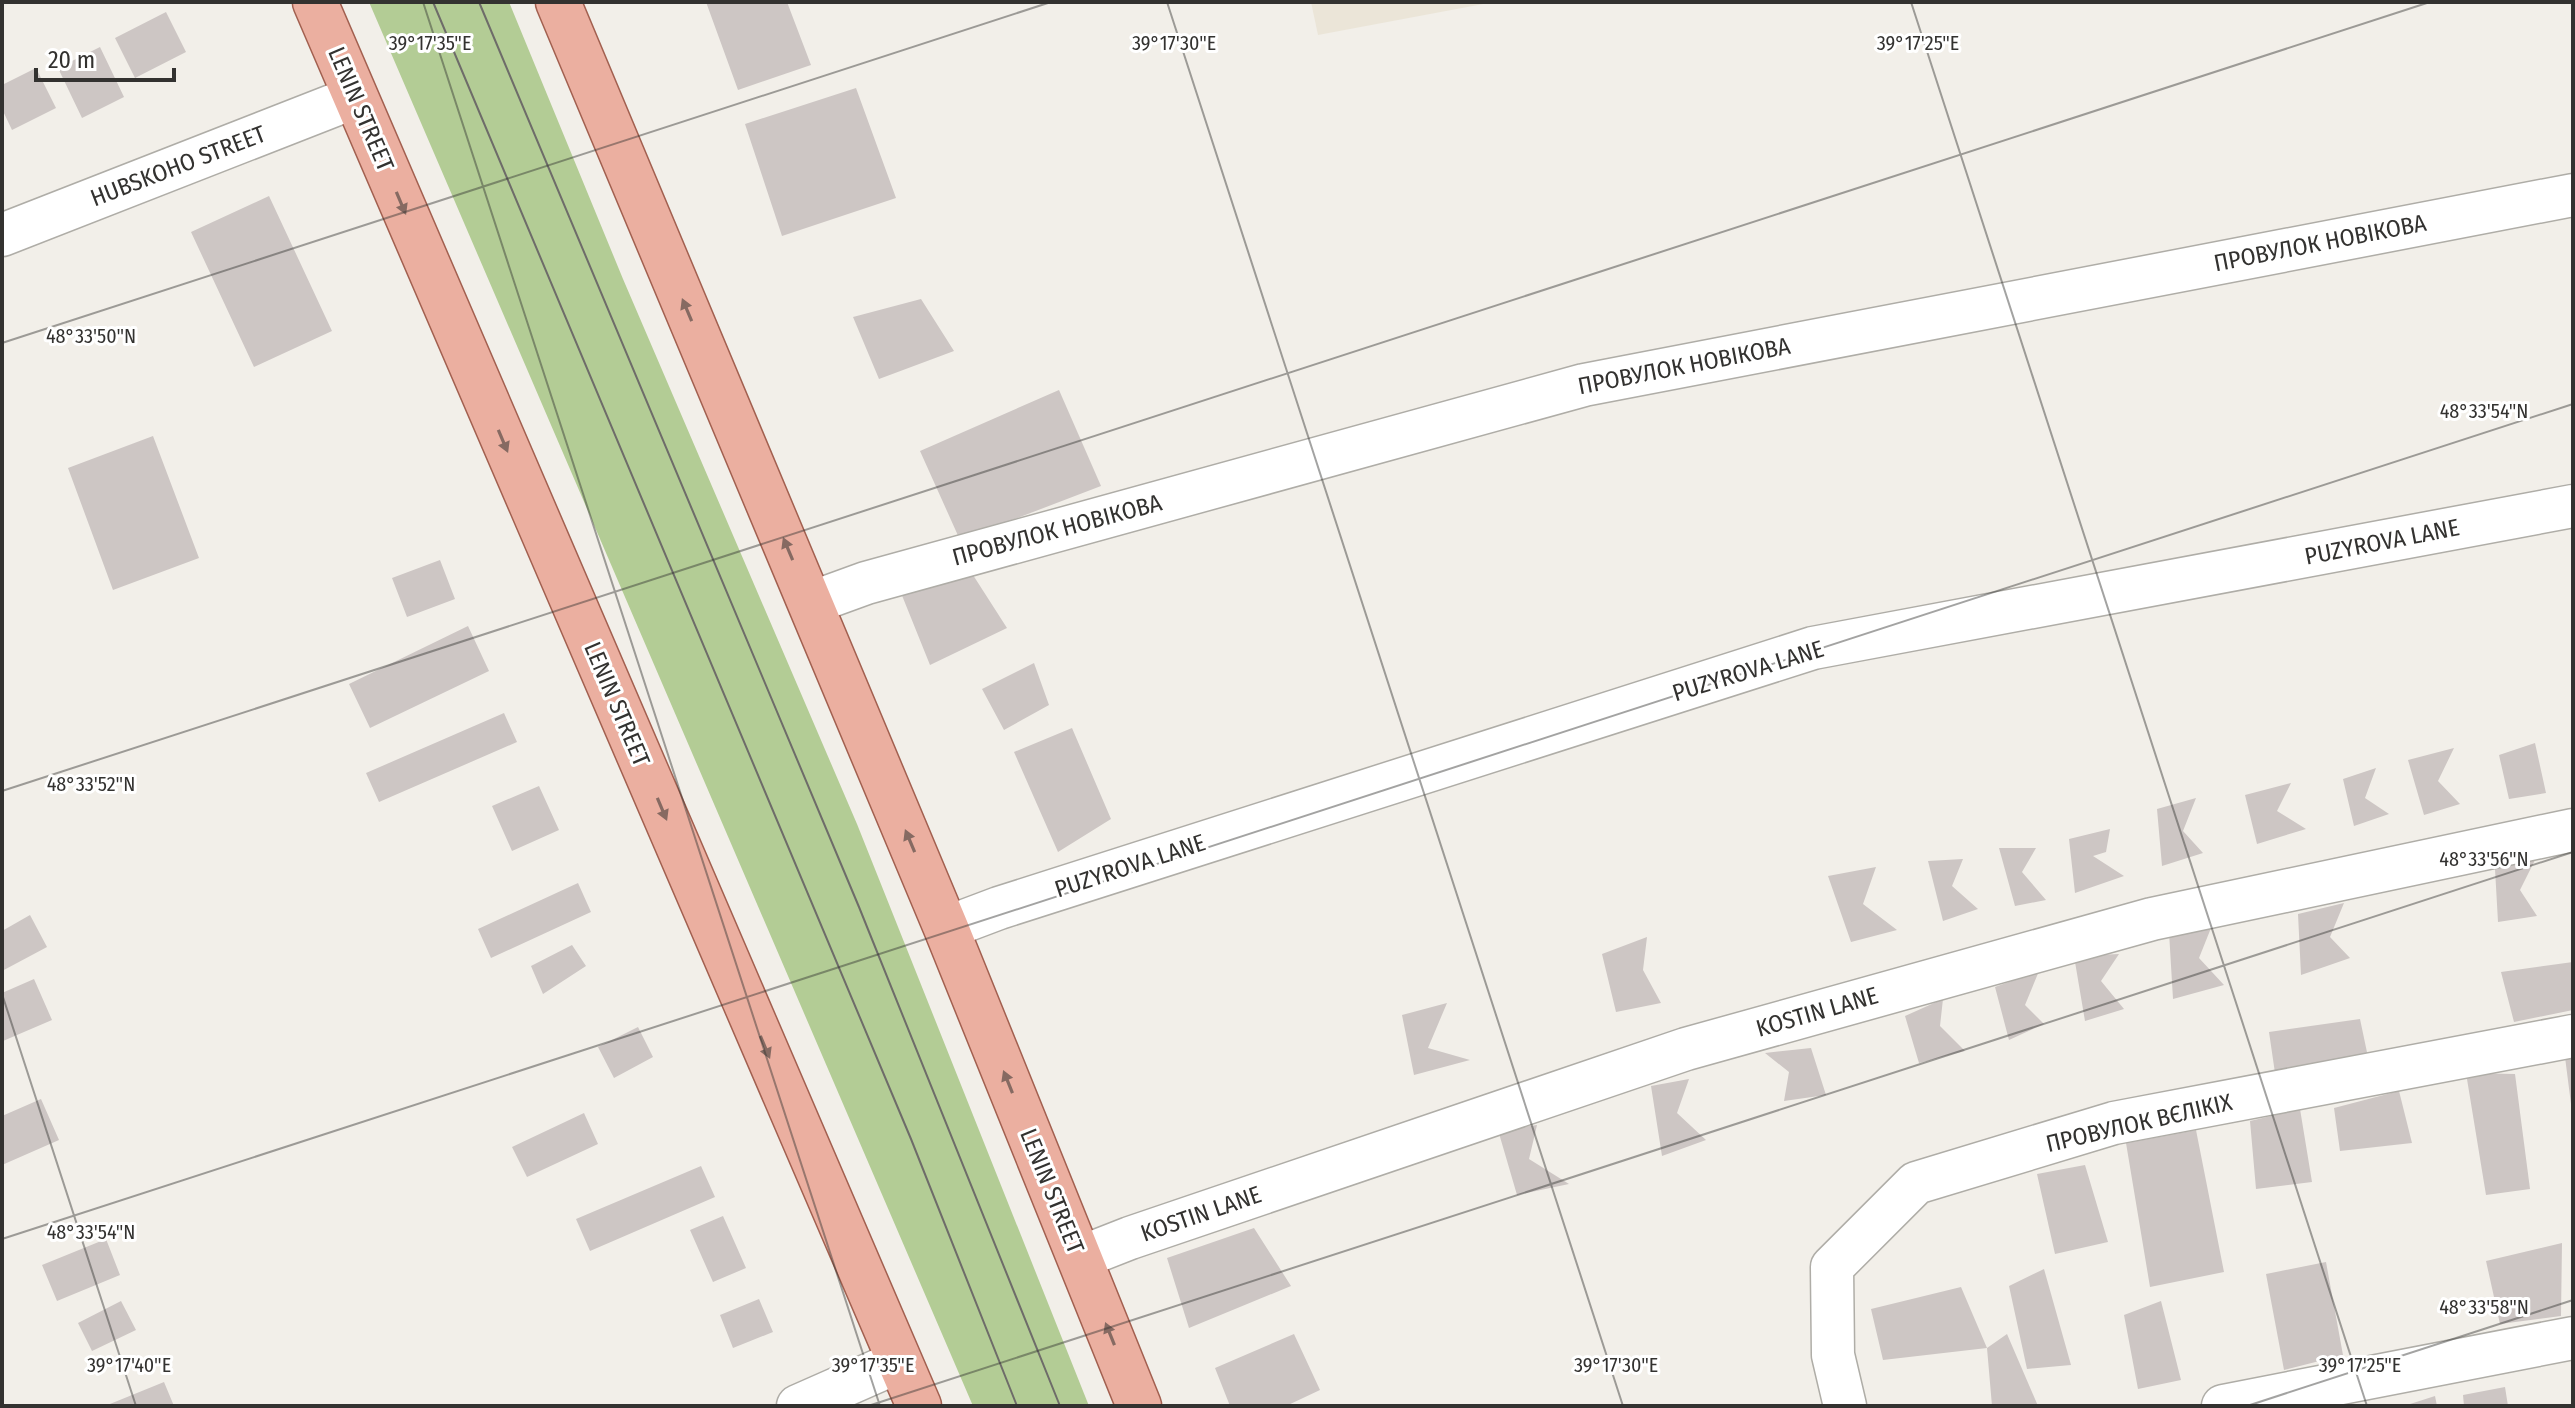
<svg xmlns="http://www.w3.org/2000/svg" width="2575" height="1408" viewBox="0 0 2575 1408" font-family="'Fira Sans Condensed',sans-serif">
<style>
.built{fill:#ebe5d8}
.green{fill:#b3cc95}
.building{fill:#cdc6c4}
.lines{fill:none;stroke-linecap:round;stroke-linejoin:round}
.minor-casing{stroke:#afada7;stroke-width:45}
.primary-casing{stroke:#a26050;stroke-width:47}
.minor{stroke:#fff;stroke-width:42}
.primary{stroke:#ebafa0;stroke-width:44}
.tram{stroke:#6e6c69;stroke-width:2}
.oneway{fill:#866a62}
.ticks{fill:none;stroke:#333230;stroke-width:2;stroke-opacity:0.45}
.labels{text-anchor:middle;stroke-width:6;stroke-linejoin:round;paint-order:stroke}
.street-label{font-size:24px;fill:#333230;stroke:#fff}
.ticks-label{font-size:20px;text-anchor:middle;fill:#333230;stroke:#fff;stroke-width:6;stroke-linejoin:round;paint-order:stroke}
</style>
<rect width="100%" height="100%" fill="#f2efe9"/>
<!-- built -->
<path class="built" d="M1311,2H1494L1318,35Z"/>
<!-- green -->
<path class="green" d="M369,2H509L623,279L857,824L1089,1406H973Z"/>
<!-- building -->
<path class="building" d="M706,2H787L811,65L738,90Z
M166,12L186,52L135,78L115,38Z
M100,47L124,97L82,118L58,68Z
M36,68L56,108L12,130L2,109V85Z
M856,88L896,198L782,236L745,124Z
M269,196L332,331L254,367L191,232Z
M921,299L954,351L879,379L853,317Z
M1059,390L1101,486L960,540L920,451Z
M153,436L199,558L113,590L68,468Z
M440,560L455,599L407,617L392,578Z
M973,575L1007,628L930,665L899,588Z
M468,626L489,671L370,728L349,684Z
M1034,663L1049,705L1004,730L982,689Z
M504,713L517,742L379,802L366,773Z
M1072,728L1111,819L1058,852L1014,752Z
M2535,743L2546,793L2509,799L2499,755Z
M2454,748L2438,781L2460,804L2424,815L2408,760Z
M2376,768L2365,798L2389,814L2354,826L2343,779Z
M2291,783L2277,811L2306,829L2257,844L2245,795Z
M539,786L559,830L512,851L492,806Z
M2196,798L2183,831L2203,853L2162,866L2157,809Z
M2110,829L2106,852L2093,856L2124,876L2075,893L2069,839Z
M1999,848H2036L2022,872L2046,900L2015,906Z
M2536,858L2520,890L2537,916L2498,922L2495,869Z
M1963,859L1952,886L1978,909L1943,921L1928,861Z
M1876,867L1863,904L1897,930L1851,942L1828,876Z
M578,883L591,912L491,958L478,929Z
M2344,903L2330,937L2350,958L2301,975L2298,914Z
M30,915L47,947L2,971V931Z
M2211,928L2199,958L2224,985L2173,999L2169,932Z
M1647,937L1643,970L1661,1003L1616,1012L1602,954Z
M572,945L586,966L543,994L531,966Z
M2119,954L2101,981L2124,1009L2085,1021L2074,956Z
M2573,962V1010L2514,1022L2501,972Z
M2039,971L2025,1005L2044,1024L2009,1040L1995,987Z
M34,979L52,1020L3,1041L2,993Z
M1943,999L1940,1026L1965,1051L1919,1063L1905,1016Z
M1447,1003L1428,1048L1470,1060L1414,1075L1402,1015Z
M2360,1019L2368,1057L2275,1073L2269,1032Z
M638,1027L653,1057L614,1078L598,1047Z
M1811,1048L1826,1095L1784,1101L1789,1072L1765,1053Z
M2573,1056V1104H2571L2565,1057Z
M2466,1073L2515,1074L2530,1189L2486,1195Z
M1689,1079L1677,1113L1706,1140L1662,1156L1651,1086Z
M2399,1091L2412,1143L2340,1151L2334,1108Z
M41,1099L59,1140L2,1165V1116Z
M2300,1109L2312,1182L2256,1189L2250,1121Z
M584,1113L598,1144L527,1177L512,1147Z
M1537,1125L1529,1159L1569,1184L1517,1195L1498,1130Z
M2196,1130L2224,1272L2150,1287L2126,1143Z
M2085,1165L2108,1242L2055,1254L2037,1174Z
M701,1166L715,1197L590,1251L576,1219Z
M723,1216L746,1268L713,1282L690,1230Z
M1254,1228L1291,1286L1189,1328L1167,1258Z
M106,1239L120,1275L57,1301L42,1265Z
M2562,1243L2561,1316L2500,1324L2486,1261Z
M2326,1262L2343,1355L2284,1370L2266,1274Z
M2044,1269L2071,1365L2027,1369L2009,1286Z
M1961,1287L1987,1348L2007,1334L2038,1406H1992L1987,1348L1883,1360L1871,1309Z
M759,1299L773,1332L733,1348L720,1315Z
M121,1301L136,1330L92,1351L78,1323Z
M2161,1301L2181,1380L2138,1389L2124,1315Z
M1294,1334L1320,1390L1286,1406H1230L1215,1368Z
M164,1382L174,1406H105Z
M2505,1387L2508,1406H2464L2463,1395Z
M2435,1396L2437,1406H2408L2407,1405Z"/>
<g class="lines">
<!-- minor casing -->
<g class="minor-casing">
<path id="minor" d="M2,235L355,97
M811,603L866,583L1584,385L2573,195
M946,928L999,908L1813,648L2573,506
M1079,1258L1130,1238L1686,1049L2152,919L2573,830
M798,1406L900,1361
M1845,1406L1833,1355L1832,1267L1916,1183L2114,1123L2573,1036
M2223,1406L2573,1338"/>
</g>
<!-- primary casing -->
<g class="primary-casing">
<path id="primary" d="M315,2L919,1406
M558,2L946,928L1139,1406"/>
</g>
<!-- minor -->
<use href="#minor" class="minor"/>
<!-- primary -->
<use href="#primary" class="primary"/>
<!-- tram -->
<path class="tram" d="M433,2L911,1139L1017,1406
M479,2L859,907L1060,1406"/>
</g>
<!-- one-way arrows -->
<defs><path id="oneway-solid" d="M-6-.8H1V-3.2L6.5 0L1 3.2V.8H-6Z" transform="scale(2)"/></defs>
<g class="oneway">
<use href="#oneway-solid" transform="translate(401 203) rotate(67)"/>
<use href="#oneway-solid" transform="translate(687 310) rotate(-113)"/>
<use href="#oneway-solid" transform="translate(503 441) rotate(67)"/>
<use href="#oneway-solid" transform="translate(788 549) rotate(-113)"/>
<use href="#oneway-solid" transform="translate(662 809) rotate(67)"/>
<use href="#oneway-solid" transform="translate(910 841) rotate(-113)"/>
<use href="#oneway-solid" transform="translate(765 1047) rotate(67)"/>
<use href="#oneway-solid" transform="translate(1008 1082) rotate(-112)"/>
<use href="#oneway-solid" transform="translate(1110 1334) rotate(-112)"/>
</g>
<!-- ticks -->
<path class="ticks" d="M423,2L880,1406M1167,2L1623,1406M1911,2L2367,1406M2,343L1051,2M2,791L2430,2M2,994L136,1406M2,1239L2573,404M868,1406L2573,852M2247,1406L2573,1300"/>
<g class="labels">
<!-- street labels -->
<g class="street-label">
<text transform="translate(361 109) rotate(67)" y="8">LENIN STREET</text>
<text transform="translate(178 166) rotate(-21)" y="8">HUBSKOHO STREET</text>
<text transform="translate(2320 243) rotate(-11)" y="8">ПРОВУЛОК НОВІКОВА</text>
<text transform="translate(1684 366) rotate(-11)" y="8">ПРОВУЛОК НОВІКОВА</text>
<text transform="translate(1057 530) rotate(-15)" y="8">ПРОВУЛОК НОВІКОВА</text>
<text transform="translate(2382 542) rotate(-11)" y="8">PUZYROVA LANE</text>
<text transform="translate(1748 671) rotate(-17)" y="8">PUZYROVA LANE</text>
<text transform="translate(617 704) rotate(67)" y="8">LENIN STREET</text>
<text transform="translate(1130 866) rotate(-18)" y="8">PUZYROVA LANE</text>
<text transform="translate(1817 1012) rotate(-16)" y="8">KOSTIN LANE</text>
<text transform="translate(2139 1123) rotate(-13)" y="8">ПРОВУЛОК ВЄЛІКІХ</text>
<text transform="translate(1052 1191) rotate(68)" y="8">LENIN STREET</text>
<text transform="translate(1201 1214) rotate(-19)" y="8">KOSTIN LANE</text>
</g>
</g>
<g class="ticks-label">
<text x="430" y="50">39°17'35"E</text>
<text x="1174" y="50">39°17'30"E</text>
<text x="1918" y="50">39°17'25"E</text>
<text x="91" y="343">48°33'50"N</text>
<text x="2484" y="418">48°33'54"N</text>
<text x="91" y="791">48°33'52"N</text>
<text x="2484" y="866">48°33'56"N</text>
<text x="91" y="1239">48°33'54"N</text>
<text x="2484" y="1314">48°33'58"N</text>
<text x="129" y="1372">39°17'40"E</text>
<text x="873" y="1372">39°17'35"E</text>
<text x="1616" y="1372">39°17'30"E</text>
<text x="2360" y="1372">39°17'25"E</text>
</g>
<!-- border -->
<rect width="2575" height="1408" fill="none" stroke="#333230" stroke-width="8"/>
<!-- scale -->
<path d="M36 68v12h138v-12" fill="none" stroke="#333230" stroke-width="4"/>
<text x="48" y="68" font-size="24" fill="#333230" stroke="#ffffff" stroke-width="6" paint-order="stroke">20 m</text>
</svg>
